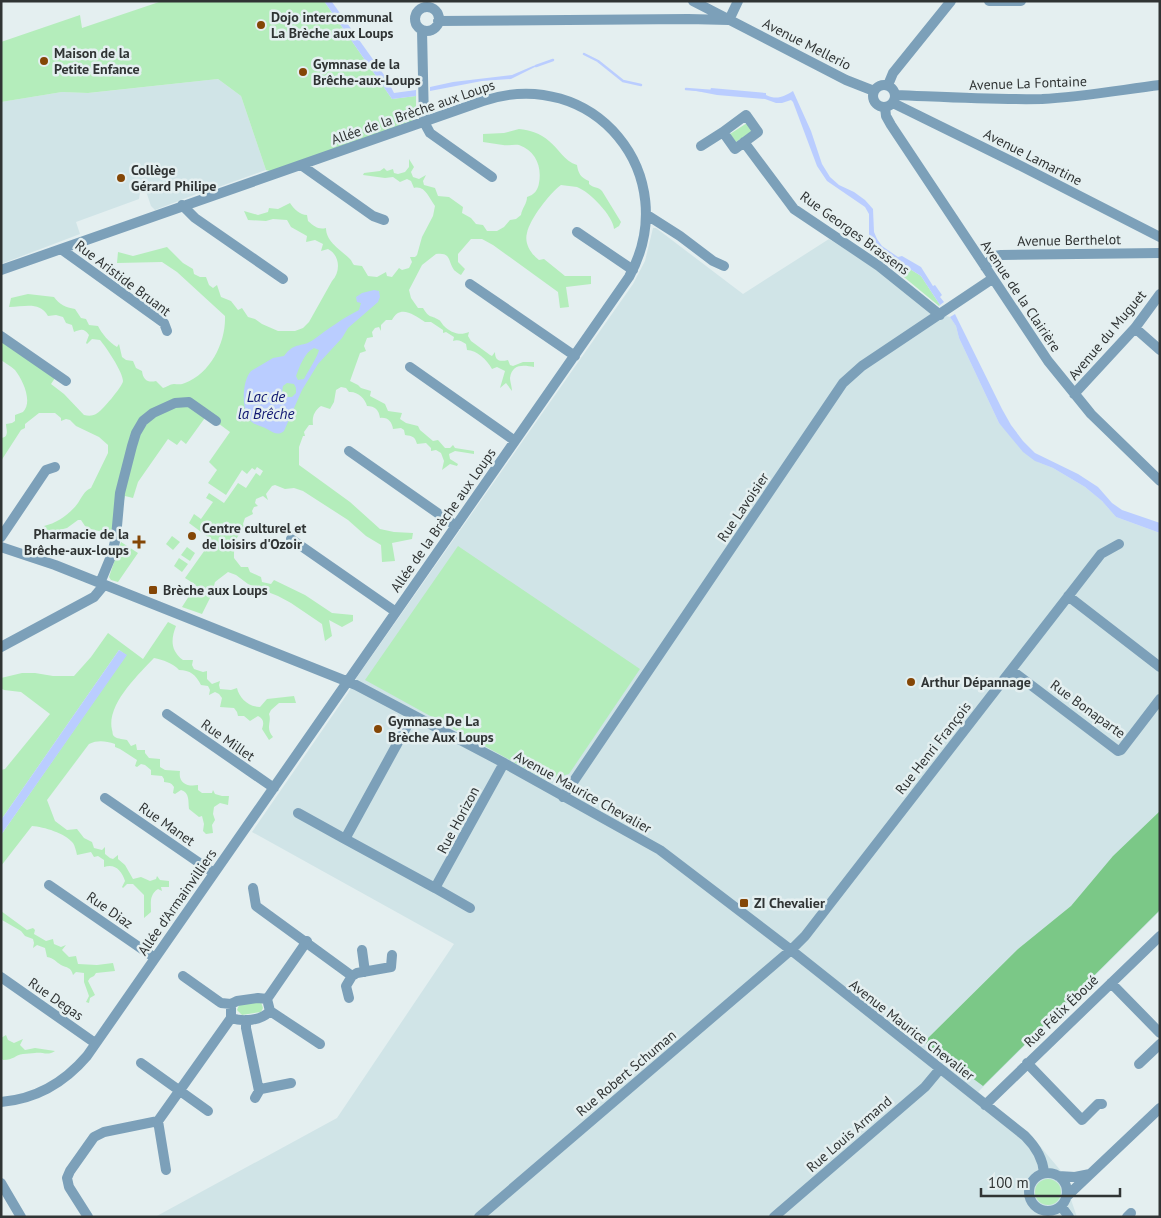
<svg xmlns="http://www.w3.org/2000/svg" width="1161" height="1218" viewBox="0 0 1161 1218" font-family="'PT Sans',sans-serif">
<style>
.built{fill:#d0e4e7}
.green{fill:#b4edbb}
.forest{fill:#7bc887}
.water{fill:#bacdff;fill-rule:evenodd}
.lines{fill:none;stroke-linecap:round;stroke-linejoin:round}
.stream{stroke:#bacdff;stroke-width:2.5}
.minor{stroke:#7ca0b9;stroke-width:10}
.poi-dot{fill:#844606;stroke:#e4eff0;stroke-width:2}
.labels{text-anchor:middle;stroke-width:5;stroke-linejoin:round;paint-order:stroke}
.poi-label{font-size:14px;font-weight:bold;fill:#303434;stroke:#e4eff0;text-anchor:start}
.street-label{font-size:14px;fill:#303434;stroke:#e4eff0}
.water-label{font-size:15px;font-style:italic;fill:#0f1772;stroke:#e4eff0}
</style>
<rect width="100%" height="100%" fill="#e4eff0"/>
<!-- built -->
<path class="built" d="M218,79L241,96L266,170L213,189L206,187L202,189V191L194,195L155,210L151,206L146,191L140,192L139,199L76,222L80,234L1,264V102L62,92L89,93Z
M653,228H656L743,294L829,239L869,264L931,312L950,317L956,326L959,338L999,423L1038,462L1053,468L1085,487L1102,501L1116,517L1160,533V911L978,1092L1029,1133L1061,1171L1077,1217H155L337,1118L454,944L252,832L348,693L357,677L633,284L645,261Z"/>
<!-- green -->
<path class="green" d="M162,1H324L392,99L416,96V111L410,127L274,172L266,170L241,96L218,79L88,93L62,92L1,102V42L80,15L82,28Z
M747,123L752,131L736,142L730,134Z
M519,129C530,130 540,133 549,141C559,149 564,161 577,165C578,173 581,178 589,181V184C593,188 599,187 602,191L621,222L619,226L614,229C613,216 590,192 577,187C572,186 566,186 561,185C549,194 530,219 527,233C524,243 531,254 539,260L544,259L565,276H591V284L566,287L569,307L560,308L558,292L493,245L482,239H471L458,254V262L465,269L461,275C459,274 455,271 454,270C448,261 451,252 436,254L422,265L409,290L411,298L418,308H423C430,319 429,314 439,320C440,320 443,325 444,326C451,333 460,336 469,332L468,336L471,341L490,355L492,356L495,352C495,361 500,362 508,360L510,365L513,366L523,362H534V367C524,365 512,363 510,378C510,381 512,387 512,391L506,383L500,388L505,371L497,367L492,369C487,360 477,350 467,350L466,344C461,341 458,339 453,341L454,337L446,332L443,333V330L431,322H425C414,315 400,304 392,320H386L381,325V331L379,327L375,328L372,332L373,337L367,338L364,346L366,351L360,353L350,381L358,385L361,388L371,391L370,396L385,404L388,411L402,413L400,419L406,423L418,426L420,430L433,441L438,440L445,448H450L453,445L455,448L474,451V454L455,451L449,454L450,459L458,464L457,466L450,464L442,470L444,461L441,453L436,450L431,451V448L426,443L417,444C415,437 413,436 405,435L404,430L401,428L393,429C392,422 388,417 380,418C379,410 375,406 367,406C365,398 357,391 349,392L346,388L341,387L336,390L334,402L330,409L321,406C314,411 312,417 313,425H309L304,432L305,436H303L299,447V465L350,502L380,529L394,532L413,533L412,539L392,543L395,561L382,562L381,545L366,536L348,520L303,491L294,488L285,489L275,485L272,486L266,494L268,500L263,496L256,499L255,503L258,506L254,507L252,511L253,514L245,518L243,524L245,529C234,536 234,547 234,558L241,567H248L250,572L261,577L262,582L271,584L274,580L305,595L332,613L353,615V621L342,627L329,620L332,636L325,641L322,624L291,603L278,596L248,584L236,575L228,572L215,582L212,594L202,614L182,607L196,585L185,578L212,540L189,523L194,514L201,519L213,502L206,498L209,493L224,503L238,483L246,488L256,473L260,476L263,471L257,467L255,470L252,468L247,474L242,470L226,495L208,483L217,470L209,462L230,432L207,415L186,444L181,440L177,445L168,439L138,482L133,498L125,496L116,537L109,538L99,531L93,530L85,526L81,520H78L67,528L48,533L44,526C57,523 69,515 78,503C82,497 84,491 91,488L108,453V445L99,437L76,426L70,420L66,419L61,421V418L55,413H39L25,424V428L21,430L1,461V438C10,437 6,429 6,424L12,423L15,421V415L23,412C33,402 23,380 15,370C11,366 5,363 1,360V344L2,342L55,378L51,384L64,394L84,415C89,416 92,416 96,414C101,412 123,386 123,381C123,372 106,347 100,340L92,339L87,344L86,343L89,335C84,328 81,329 74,332L72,325L66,323L63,317L56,315L48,316C39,301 25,307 9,307L11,298L28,294L54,297C60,305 65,307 75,309L81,318L86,319L89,325L98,326C102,334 109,342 117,347L119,344L122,357L126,360L133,361L136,368L142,371C143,380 148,383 156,381L163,388C167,387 170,384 174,384C178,384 181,385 185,383C211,373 226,342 225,316L177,272L162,262L117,263L118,252L133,256L167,247L183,263L193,269L194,274L200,277H206L209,285L213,288L217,285L221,297L231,301L238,310L242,308L248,317L255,319L262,324L278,331H295L303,328L309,322L332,281C341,272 340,255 328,249L321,251L323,244L315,240L306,242L307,236L291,227L287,220L273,219L266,221L248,220L244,211L258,215L268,212L269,208L278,209L290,203C294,209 300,215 307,215L308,221C314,226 318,230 326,228C326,242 341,250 350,259C352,261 352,263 354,265L362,266L368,276L377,277L386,272L387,276L392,277L399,268L402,270L409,268L412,262L410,257H415L417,255L422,237L433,216L435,206C429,198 425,185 414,188L411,181L407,179L400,182L393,177L385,178L363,175L364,173L380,171L384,168L387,171L393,169L394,173L398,174L405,172L409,167V159L414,167L411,172L413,177L419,179L426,175L423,181L424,185L435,188L438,196L449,197L463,207L462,213L471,218L476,224L483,225L487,231H497L504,227L510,220L516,219L521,215C522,208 527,204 527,197C534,195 538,190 539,183C542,167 536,151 519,145C514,144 508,146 503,145C496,144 490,143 483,142V134L504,133Z
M880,250L921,276L940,305L939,306L876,254Z
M172,536L180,542L173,550L166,544Z
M121,542L138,553L118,582L111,580L109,577Z
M458,546L640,669L569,774L546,780L365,680Z
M187,547L195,553L190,561L181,555Z
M179,558L188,564L182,572L174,566Z
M168,622L176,626C171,639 170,650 183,660H193L192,665L194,669L203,672L207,671V679L212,684L220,681L219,685L220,689L231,690L237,688C239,698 249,707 260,707L267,699L294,696L296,703H279L271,710L269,714C272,722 265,728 273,737L269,740L262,729C264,723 264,719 258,716L250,721L244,716H238L237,712L234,708L220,707L222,698L219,694L215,692L209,695L210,690L208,686L201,685C196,675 190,670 179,670C173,663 163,660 154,658C138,675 106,705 112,730C113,733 112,735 115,737C118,739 124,739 127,740L131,746L136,744L137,750H145V753L149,758L160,759V767L165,770L180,771C178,783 187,787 198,785V790L202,793H212L213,790L215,794L222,796H229L228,805L220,803L214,807L213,814L215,820L212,825L213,833L206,834L203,831L204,824L202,816L199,817L189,809C188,801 190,793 181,790L175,794L173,793L174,787C171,782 169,783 164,782V779L162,776L151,775V770L145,765L141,764L137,767L135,766L137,760L120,749L115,747V744C105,741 98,740 89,744L47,800L55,821L67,830L77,829L84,838L92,842L94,848L102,850L105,847V854L110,858L113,859L118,855V859L125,865L133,879L141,877L150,881L156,879L157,876L160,880L169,881V887H161L162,891L158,889C149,895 151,903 151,912L144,918V895L133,884H127L123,888L122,887L125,881C122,871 115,863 104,867V860L98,856L94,857L91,852L77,855C76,851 75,846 73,843C65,833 44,827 32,826L1,866V835L126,655L119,650L1,820V770L5,769L50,714L21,692L4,690L1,688V678L22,673H35L53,676H74L91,657L108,633L143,659Z
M1,911L27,930L33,928L35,930L34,934L46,941L53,939L54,944L61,947L66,945L62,950L69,957L76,956L78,964L97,965L113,963L115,971L96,973L94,976L90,978L88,981L95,995L90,998L89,1003L86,1002L89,996L84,982V973L76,972L73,975C71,967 67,968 61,965C56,962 54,958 47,957L45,948L37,945L33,948L34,943L33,939L25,936L21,931L2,920Z
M261,1002L263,1008L261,1012L242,1015L237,1010L239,1005Z
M6,1035L8,1040L14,1043L23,1039L20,1045L25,1050L35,1048L55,1051C48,1056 43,1052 35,1053C31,1053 27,1054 23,1054C15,1055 14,1060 3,1060L1,1058V1038Z
M1035 1192a13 13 0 1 1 26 0a13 13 0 1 1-26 0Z"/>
<!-- forest -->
<path class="forest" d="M1160,811V910L983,1086L924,1042L1018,949L1071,906L1113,856Z"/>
<!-- water -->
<path class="water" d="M324,1L332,2L387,79L394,93L416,90V96L392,99Z
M541,64L511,79L482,81L430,91V87L453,82L512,75L533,66Z
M711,88L766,93V95C777,100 783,97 793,91L811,131L822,164L830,177L839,185L854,192L865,200L873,209L874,232L877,239L882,246L898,257L902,256L921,267L933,286L935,285L942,295L940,297L944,302L940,305L921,276L880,250L874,244L869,234V214L865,207L827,181L817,166L793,102L791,100L782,103H776L765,99L717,95L686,89L710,91Z
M374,290L379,291L380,297L378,302L348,328L342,338L318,364L302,390L284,431C278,436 274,433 267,429C262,426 253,425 250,420C241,409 242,381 251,371L273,358L284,356C295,341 302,348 313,340C328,329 343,318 359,310L361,303L357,302L356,297L362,293ZM314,348L319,350C317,358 308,371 304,379L298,380L296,376C300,366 304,353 314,348ZM287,383L294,384L296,388V393L292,397H287L282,392L283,386Z
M955,314L1002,409L1011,425L1023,441L1035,453L1078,474L1098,487L1112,503L1122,510L1160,523V533L1116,517L1102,501L1085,487L1053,468L1035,461L1023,452L999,423L959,338L956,326L950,317Z
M119,650L127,655L1,835V820Z"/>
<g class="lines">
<!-- stream -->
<path class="stream" d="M584,54L598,61L623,81L641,85
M536,66L553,60
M686,89L712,91"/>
<!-- minor -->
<path class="minor" d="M693,1L846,80L874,91
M989,1H1021
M415 19a12 12 0 1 1 24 0a12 12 0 1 1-24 0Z
M729,20L738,1
M438,21L688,19L729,20
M422,30L424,122L430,133L492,177
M873 96a11 11 0 1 1 22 0a11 11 0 1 1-22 0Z
M888,85L893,73L951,1
M896,95C945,97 993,100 1042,99C1081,97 1120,90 1160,85
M893,103L1015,163L1160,237
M885,107L886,116L891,125L1048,361L1091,414L1160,481
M746,115L758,132L735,149L723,132Z
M744,142L794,209L879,266L940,315
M701,146L723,132
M301,165L373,216L384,220
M182,205L195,218L283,279
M647,215L680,236L713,261L724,266
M577,232L633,270
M61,249L164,323L167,331
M985,267L994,256L1001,255L1160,253
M1,270L483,101C593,64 685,175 629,277L87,1056C64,1083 37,1099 1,1102
M470,284L575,356
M1135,328L1160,350
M1,336L66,381
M410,367L515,441
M1074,394L1135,328L1160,294
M349,451L456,526
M1,537L46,470L55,467
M291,539L396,612
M1,547L55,565L356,685L504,763L660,850L791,950L1025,1136C1036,1147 1043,1158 1044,1173
M100,583L112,554L116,537L120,493L132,446L136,433L143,421L153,413L175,403L189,402L216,421
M1068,596L1160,667
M1,647L94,597L104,585
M1011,670L1118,751L1121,750L1160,699
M167,714L274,788
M413,715L345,839L435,888L504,763
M563,797L843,383L862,366L992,279
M105,798L214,873
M298,813L345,839
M49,885L155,958
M253,888L256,906L352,976L357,973L391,967L392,955
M435,888L470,908
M362,950L365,972
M183,976L221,1003L231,1004
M1,977L95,1043
M1111,983L1160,1033
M258,998L267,999L270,1011C261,1021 243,1022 231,1018V1004L237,1001Z
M349,998L346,986L352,976
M267,999L307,941
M270,1011L320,1044
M246,1020V1028L259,1091
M141,1063L208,1111
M1027,1063L1082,1120L1098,1104H1102
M1139,1064L1160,1044
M255,1098L259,1091L261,1089L291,1083
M985,1105L1160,936
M158,1121L166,1170
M1029 1192a19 19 0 1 1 38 0a19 19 0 1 1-38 0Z
M1058,1176L1075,1177L1090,1174
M1,1183L21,1217
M1066,1197L1160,1108
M1061,1206L1069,1217
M88,1217L69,1187L67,1178L70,1171L94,1137L104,1132L158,1121L231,1018
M479,1217L791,950L805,936L1101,554L1119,544
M774,1217L925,1087L940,1069
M1127,1217L1131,1213"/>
</g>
<!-- markers -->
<g class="poi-dot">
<circle cx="261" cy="25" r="5"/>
<circle cx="44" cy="61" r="5"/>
<circle cx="303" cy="72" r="5"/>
<circle cx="121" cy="178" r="5"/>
<circle cx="192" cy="536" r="5"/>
<path d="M136.5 534.5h5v5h5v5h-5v5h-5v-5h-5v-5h5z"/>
<rect x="148" y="585" width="10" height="10" rx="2.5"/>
<circle cx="911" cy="682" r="5"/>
<circle cx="378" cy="729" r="5"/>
<rect x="739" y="898" width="10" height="10" rx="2.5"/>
</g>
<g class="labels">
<!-- poi labels -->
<g class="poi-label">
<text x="271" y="22">Dojo intercommunal<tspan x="271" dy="16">La Brèche aux Loups</tspan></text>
<text x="54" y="58">Maison de la<tspan x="54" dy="16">Petite Enfance</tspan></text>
<text x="313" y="69">Gymnase de la<tspan x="313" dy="16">Brêche-aux-Loups</tspan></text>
<text x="131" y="175">Collège<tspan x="131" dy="16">Gérard Philipe</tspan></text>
<text x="202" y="533">Centre culturel et<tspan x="202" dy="16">de loisirs d'Ozoir</tspan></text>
<text x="129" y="539" text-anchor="end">Pharmacie de la<tspan x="129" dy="16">Brêche-aux-loups</tspan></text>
<text x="163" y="595">Brèche aux Loups</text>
<text x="921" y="687">Arthur Dépannage</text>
<text x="388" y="726">Gymnase De La<tspan x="388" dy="16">Brèche Aux Loups</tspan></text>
<text x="754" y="908">ZI Chevalier</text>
</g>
<!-- street labels -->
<g class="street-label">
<text transform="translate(807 44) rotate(27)" y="5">Avenue Mellerio</text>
<text transform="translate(1028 83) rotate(-2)" y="5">Avenue La Fontaine</text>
<text transform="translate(413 112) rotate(-19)" y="5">Allée de la Brèche aux Loups</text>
<text transform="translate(1033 157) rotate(27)" y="5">Avenue Lamartine</text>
<text transform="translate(855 233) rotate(36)" y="5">Rue Georges Brassens</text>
<text transform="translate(1069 240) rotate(-1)" y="5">Avenue Berthelot</text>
<text transform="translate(123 278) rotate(37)" y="5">Rue Aristide Bruant</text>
<text transform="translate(1021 296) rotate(56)" y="5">Avenue de la Clairière</text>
<text transform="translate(1107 335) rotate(-50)" y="5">Avenue du Muguet</text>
<text transform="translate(743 507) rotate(-56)" y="5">Rue Lavoisier</text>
<text transform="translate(443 520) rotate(-55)" y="5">Allée de la Brèche aux Loups</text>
<text transform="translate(1088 709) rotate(36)" y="5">Rue Bonaparte</text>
<text transform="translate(228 740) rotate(35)" y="5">Rue Millet</text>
<text transform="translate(933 748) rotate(-52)" y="5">Rue Henri François</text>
<text transform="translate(583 792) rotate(29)" y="5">Avenue Maurice Chevalier</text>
<text transform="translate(458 820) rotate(-62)" y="5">Rue Horizon</text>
<text transform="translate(167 824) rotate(35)" y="5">Rue Manet</text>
<text transform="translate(177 902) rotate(-55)" y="5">Allée d'Armainvilliers</text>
<text transform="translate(110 910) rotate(35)" y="5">Rue Diaz</text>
<text transform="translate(56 999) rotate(35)" y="5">Rue Degas</text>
<text transform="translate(1061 1011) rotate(-44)" y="5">Rue Félix Éboué</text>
<text transform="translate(912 1030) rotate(38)" y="5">Avenue Maurice Chevalier</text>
<text transform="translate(626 1073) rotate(-40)" y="5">Rue Robert Schuman</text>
<text transform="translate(849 1134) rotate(-41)" y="5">Rue Louis Armand</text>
</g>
<!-- water labels -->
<g class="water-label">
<text x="266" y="402">Lac de<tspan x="266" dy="17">la Brêche</tspan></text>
</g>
</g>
<!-- border -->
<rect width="1161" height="1218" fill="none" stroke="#303434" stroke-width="5"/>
<!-- scale -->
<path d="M981 1188v8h139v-8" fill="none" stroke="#303434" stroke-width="2.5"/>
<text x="988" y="1188" font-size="15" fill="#303434" stroke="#e4eff0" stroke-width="4" paint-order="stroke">100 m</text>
</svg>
